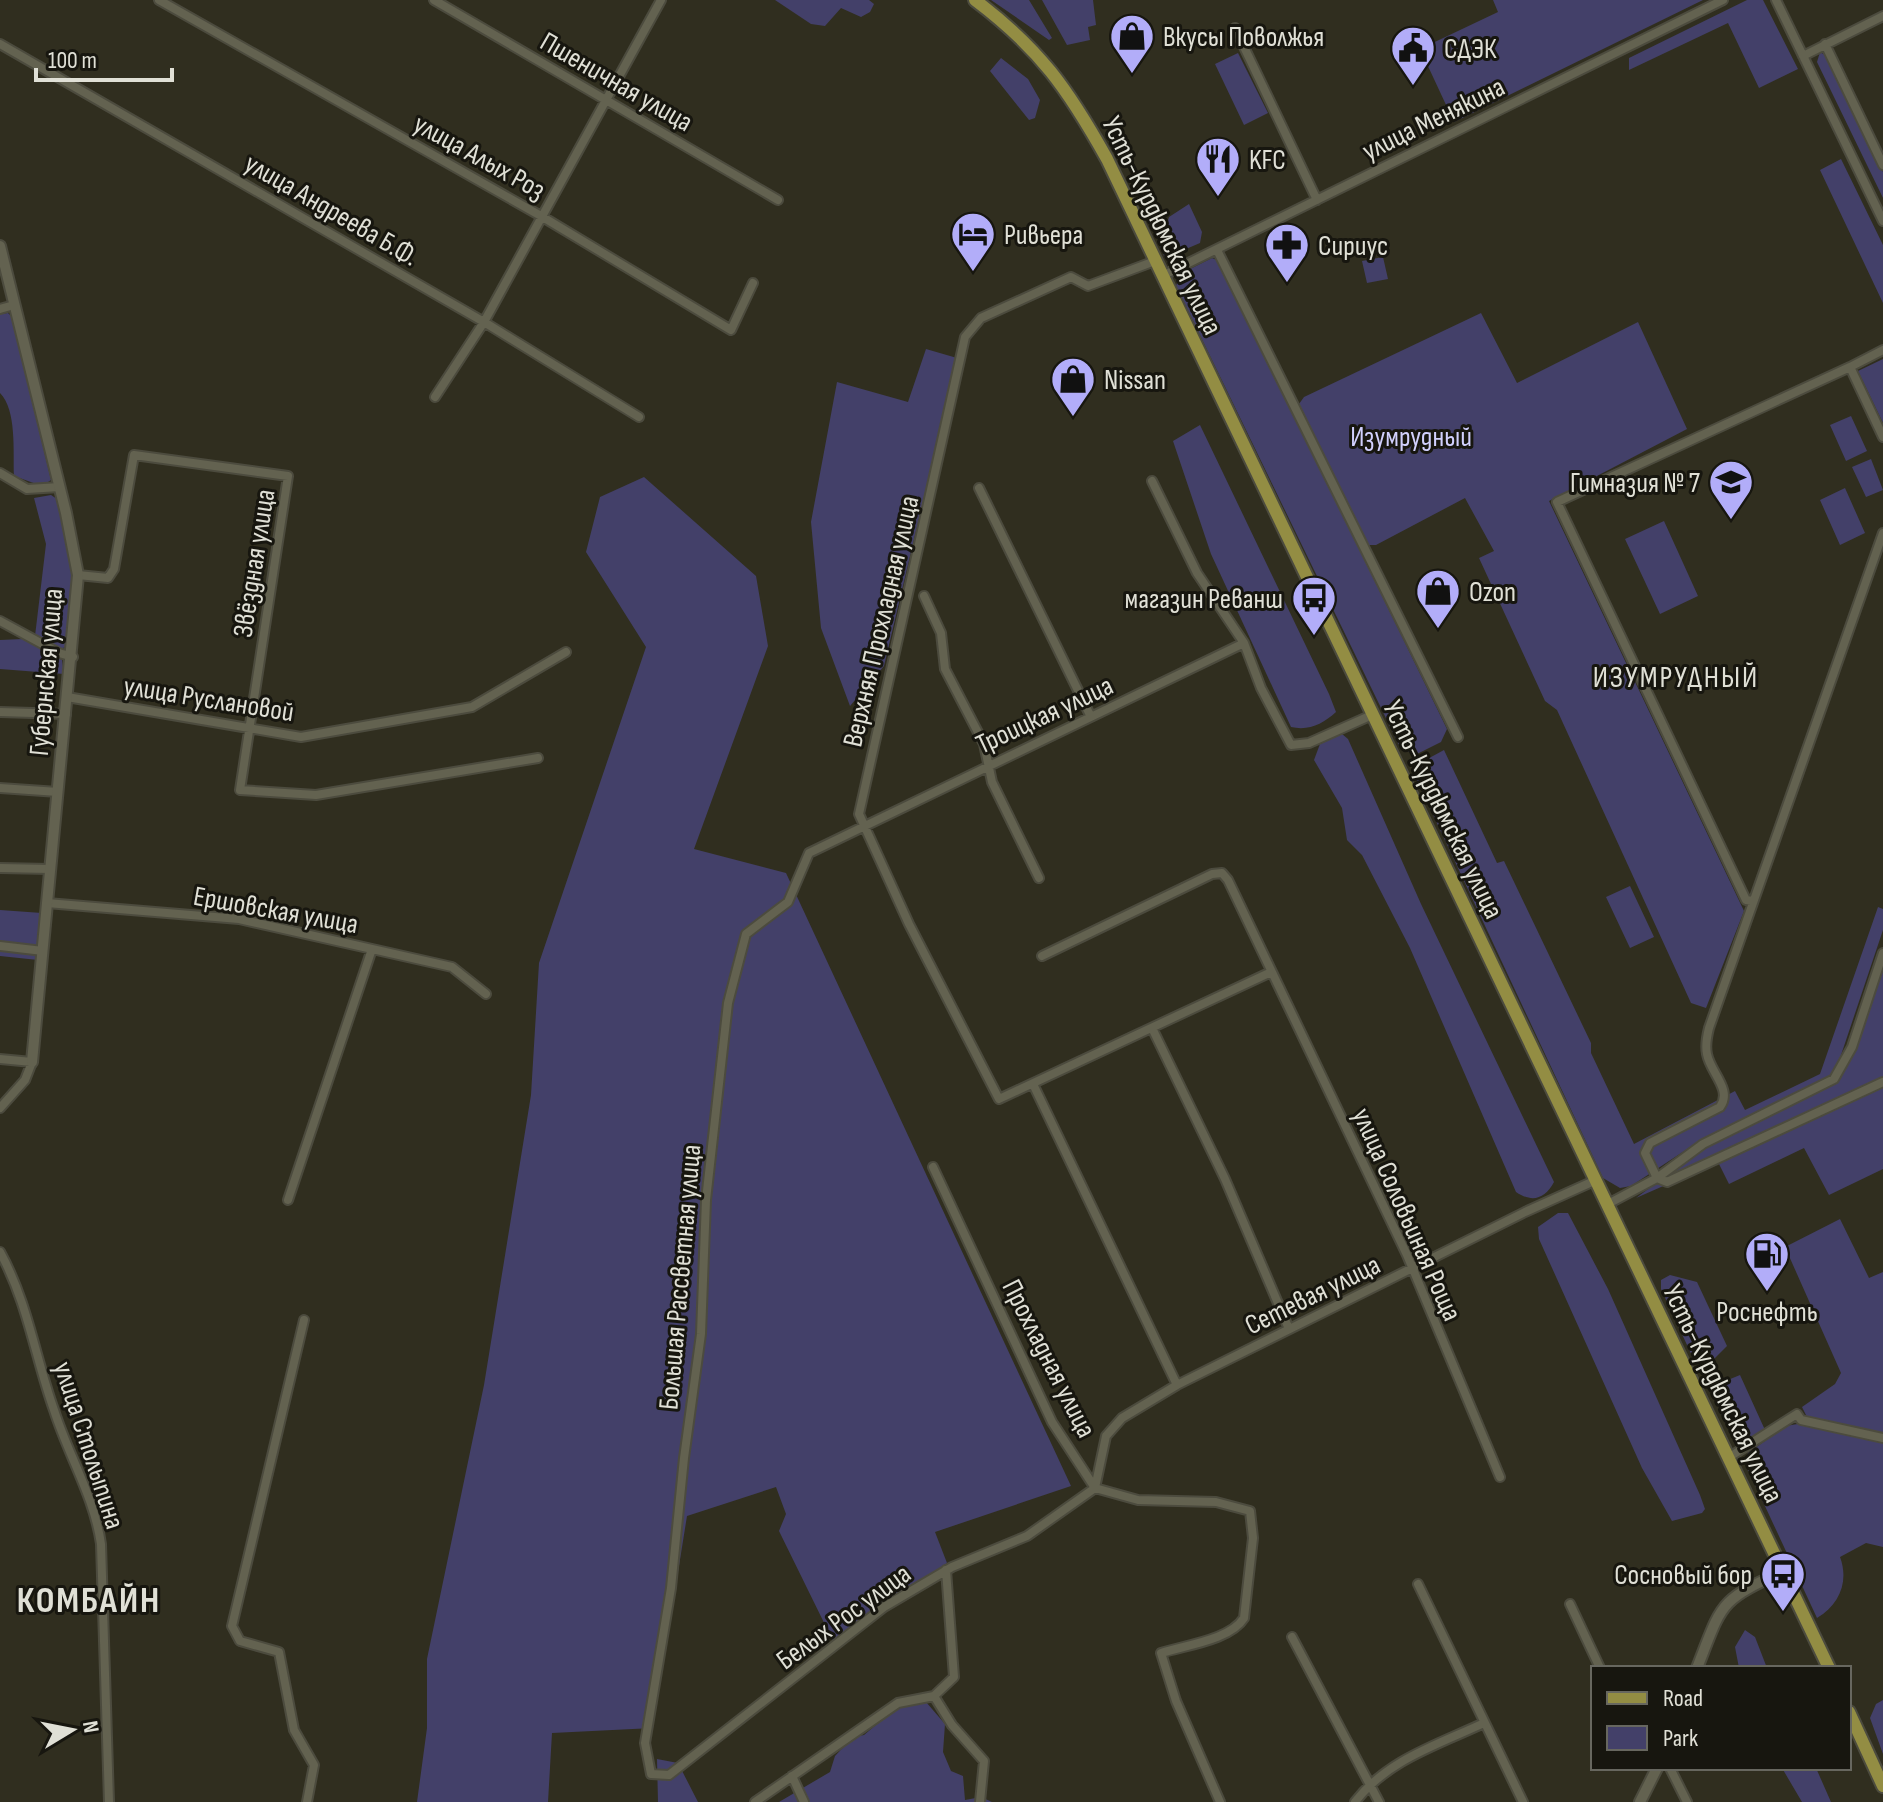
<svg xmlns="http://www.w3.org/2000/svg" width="1883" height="1802" viewBox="0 0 1883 1802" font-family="'Sofia Sans Condensed',sans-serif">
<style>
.green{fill:#434069}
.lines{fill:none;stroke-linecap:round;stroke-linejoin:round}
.minor-casing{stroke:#4c4b3e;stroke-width:12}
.tertiary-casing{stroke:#4c4b3e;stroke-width:14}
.primary-casing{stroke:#4c4b3e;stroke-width:16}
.minor{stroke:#636250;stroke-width:8}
.tertiary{stroke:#636250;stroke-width:10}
.primary{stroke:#938d43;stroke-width:12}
.labels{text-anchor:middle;stroke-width:6;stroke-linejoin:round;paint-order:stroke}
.poi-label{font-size:28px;fill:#e0e0d6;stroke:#17160f;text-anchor:start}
.street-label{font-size:28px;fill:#e0e0d6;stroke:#17160f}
.park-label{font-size:28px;fill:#d1d0fd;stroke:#17160f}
.neighbourhood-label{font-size:30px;letter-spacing:2px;fill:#e0e0d6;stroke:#17160f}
.district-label{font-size:36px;font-weight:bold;letter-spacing:2px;fill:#e0e0d6;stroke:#17160f}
</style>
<rect width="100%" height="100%" fill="#302e1f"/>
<!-- green -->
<path class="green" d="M775,0H869L874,4L870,12L861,17L841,8L825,26L811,24Z
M991,0H1029L1052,38L1049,40Z
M1042,0H1093L1096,25L1088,27L1090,40L1067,45Z
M1493,0H1703L1454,122L1420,49L1498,12Z
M1747,0H1763L1798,69L1759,88L1728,23L1629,70V58Z
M1820,52L1827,56L1883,172V198L1817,62Z
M1238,53L1268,113L1244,125L1215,64Z
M1001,58L1028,79L1040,100L1035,118L1029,120L990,71Z
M1841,159L1883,245V303L1820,170Z
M1189,204L1202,232L1200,243L1165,258L1160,246L1169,217Z
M1383,257L1388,279L1367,283L1362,261Z
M1212,258L1219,261L1447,729L1441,742L1415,755L1400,747L1176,286L1180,274Z
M8,313L12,317L51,480L42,486L14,476C13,452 17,410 0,393V314Z
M1481,313L1517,383L1638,322L1687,429L1549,501L1744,911L1706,1008L1691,1003L1557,710L1545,701L1479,558L1494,551L1465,498L1376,545H1367L1299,404L1304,397Z
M926,349L957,358L884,666L850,706L821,628L811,522L837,382L908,402Z
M1883,359V423L1858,371Z
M1851,416L1867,451L1846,461L1830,425Z
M1200,425L1329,694L1336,712C1323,724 1309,731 1291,727L1211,554L1173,441Z
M1871,459L1883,490L1866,497L1852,467Z
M644,477L756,576L768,646L694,849L786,873L1071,1486L935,1532L947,1563L833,1641L779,1531L786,1514L776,1487L687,1516L653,1728L552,1733L548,1802H417L427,1728V1659L484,1385L531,1095L539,963L646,647L586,552L600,497Z
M1845,488L1865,533L1840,545L1820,500Z
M51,495L57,499L72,575L68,646L58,650L35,636L46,544L34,498Z
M1664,521L1698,596L1660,614L1625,539Z
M23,639L62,660L64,674L0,669V640Z
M1342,734L1348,739L1421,904L1554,1182C1545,1199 1532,1203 1516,1192L1410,948L1362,855L1347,840L1342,808L1314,760L1320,744Z
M1444,750L1497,863L1504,861L1591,1043V1053L1634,1144L1735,1091L1745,1110L1820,1074L1878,907L1883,909V930L1837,1067L1831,1075L1701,1140L1631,1186L1620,1188L1603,1178L1414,774L1420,763Z
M1630,886L1654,937L1630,948L1606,897Z
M0,910L42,913L38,960L0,956Z
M1883,966V1169L1829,1195L1804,1148L1729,1184L1718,1162L1636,1198L1706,1146L1836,1082L1855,1048Z
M1558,1213H1568L1608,1289L1700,1495L1705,1509L1702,1513L1672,1521L1642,1468L1539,1239L1538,1227Z
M1840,1219L1869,1278L1883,1272V1434L1807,1417L1802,1407L1835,1384L1841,1373L1785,1247Z
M1670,1275L1697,1282L1727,1346L1707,1366L1694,1360L1661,1289V1280Z
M1740,1375L1765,1430L1746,1444L1737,1442C1726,1422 1709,1403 1723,1382Z
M1803,1423L1883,1443V1547L1866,1543L1840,1557C1849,1581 1840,1604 1817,1618L1745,1463L1748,1453L1786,1426Z
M1745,1630L1755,1637L1767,1668H1739L1735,1647Z
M1883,1700V1754L1870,1718L1876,1704Z
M926,1702L945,1724L943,1752L951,1771L963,1776L965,1800L981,1797L992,1802H779L830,1772L835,1756L853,1737L864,1735L897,1707Z
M657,1759L678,1763L698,1802H658Z
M1782,1768H1816L1831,1802H1802Z"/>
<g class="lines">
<!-- minor casing -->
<g class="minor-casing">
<path id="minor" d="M159,0L541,216L731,330L753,283
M434,0L778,200
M1776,0L1883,221
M1235,28L1317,200
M0,44L484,322L639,417
M1825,44L1883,165
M1803,56L1883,16
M1217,250L1458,737
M1155,261L1088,286L1071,277L981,318L965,337L859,814L909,924L999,1099L1271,972
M1162,276L1723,0
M0,309L14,305
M1883,350L1850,367L1883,437
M435,397L484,322L661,0
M0,473L27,489L60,487
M1152,481L1197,573L1244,643L1261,688L1291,745L1309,743L1372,715
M979,488L1090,715
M78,575L108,578L114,569L134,455L288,476L240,790L316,795L538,758
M924,596L941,633L945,669L984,744L992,782L1039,878
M0,621L59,653L73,657
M1244,643L809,853L788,902L746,934L728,1003L706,1200L701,1334L684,1458L671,1588L645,1743L651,1774L669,1775L884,1607L952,1567L1027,1536L1095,1488L1106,1436L1122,1418L1177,1385L1525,1212L1594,1181
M67,697L301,737L472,707L566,652
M0,712L66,714
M0,788L58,792
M0,868L50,869
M1753,901L1746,900L1557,502L1850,367
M47,903L239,919L452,967L486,994
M0,946L43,951
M1042,956L1212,874L1222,873L1228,880L1407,1255L1500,1477
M1153,1030L1225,1179L1289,1329
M0,1059L32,1062L25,1080L0,1108
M1033,1084L1177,1385
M933,1167L1052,1422L1095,1488L1138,1500L1216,1502L1250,1511L1253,1538L1244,1618C1230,1640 1186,1645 1161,1653L1176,1701L1220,1802
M1657,1178L1645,1153L1650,1143L1720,1107C1733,1090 1710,1072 1707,1054C1705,1045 1707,1036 1709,1028L1883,533
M1657,1178L1667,1182L1883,1082
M288,1200L372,949
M1606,1205L1657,1178L1703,1144L1834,1079L1852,1047L1883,953
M0,1252C28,1303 35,1357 54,1410C69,1457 94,1496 101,1544L109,1802
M304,1320L232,1626L240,1641L279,1652L294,1730L314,1765L307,1802
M1728,1458L1797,1414L1801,1420L1883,1438
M946,1570L954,1677L934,1696L952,1725L984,1761L980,1802
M1418,1584L1523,1802
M1570,1604L1600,1668
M1292,1637L1379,1802
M1670,1768L1687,1802
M792,1776L804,1802
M755,1802L898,1703L934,1696
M1355,1802C1387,1760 1437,1745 1484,1723"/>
</g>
<!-- tertiary casing -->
<g class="tertiary-casing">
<path id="tertiary" d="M0,246L66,513L78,575L32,1062
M1697,1668C1723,1602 1718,1601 1784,1571
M1640,1802L1657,1768"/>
</g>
<!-- primary casing -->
<g class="primary-casing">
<path id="primary" d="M975,0C1040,49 1068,89 1107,159L1829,1668
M1849,1712L1883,1786"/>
</g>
<!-- minor -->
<use href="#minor" class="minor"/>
<!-- tertiary -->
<use href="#tertiary" class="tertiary"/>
<!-- primary -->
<use href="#primary" class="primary"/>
</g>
<!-- icons -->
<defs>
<g id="shop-pin" transform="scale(2.3)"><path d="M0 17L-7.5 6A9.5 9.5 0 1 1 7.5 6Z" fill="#b2adf9" stroke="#17160f"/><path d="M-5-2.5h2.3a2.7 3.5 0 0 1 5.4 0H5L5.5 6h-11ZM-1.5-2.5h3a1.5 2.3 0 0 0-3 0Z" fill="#111"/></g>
<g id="civic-pin" transform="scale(2.3)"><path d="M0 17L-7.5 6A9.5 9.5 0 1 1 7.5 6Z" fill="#b2adf9" stroke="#17160f"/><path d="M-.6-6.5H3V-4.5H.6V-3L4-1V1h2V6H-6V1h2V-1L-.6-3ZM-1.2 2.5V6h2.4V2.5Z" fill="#111"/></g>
<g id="restaurant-pin" transform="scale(2.3)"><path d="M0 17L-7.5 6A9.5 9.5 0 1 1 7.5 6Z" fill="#b2adf9" stroke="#17160f"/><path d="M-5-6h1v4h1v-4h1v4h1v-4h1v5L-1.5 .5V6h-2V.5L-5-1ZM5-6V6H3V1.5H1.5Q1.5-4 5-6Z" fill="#111"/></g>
<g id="hotel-pin" transform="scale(2.3)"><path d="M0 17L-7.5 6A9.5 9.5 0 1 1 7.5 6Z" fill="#b2adf9" stroke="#17160f"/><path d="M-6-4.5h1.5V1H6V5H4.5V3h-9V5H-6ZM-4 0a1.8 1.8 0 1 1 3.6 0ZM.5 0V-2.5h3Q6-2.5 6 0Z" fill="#111"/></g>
<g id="pharmacy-pin" transform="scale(2.3)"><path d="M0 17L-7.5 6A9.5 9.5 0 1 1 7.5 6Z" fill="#b2adf9" stroke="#17160f"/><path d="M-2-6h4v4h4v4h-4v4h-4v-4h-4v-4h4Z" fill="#111"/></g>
<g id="school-pin" transform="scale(2.3)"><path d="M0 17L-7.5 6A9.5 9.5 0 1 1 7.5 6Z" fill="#b2adf9" stroke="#17160f"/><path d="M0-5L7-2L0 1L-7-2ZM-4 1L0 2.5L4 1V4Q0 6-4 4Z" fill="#111"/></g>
<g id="bus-pin" transform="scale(2.3)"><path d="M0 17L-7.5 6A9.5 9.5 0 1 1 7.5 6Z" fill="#b2adf9" stroke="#17160f"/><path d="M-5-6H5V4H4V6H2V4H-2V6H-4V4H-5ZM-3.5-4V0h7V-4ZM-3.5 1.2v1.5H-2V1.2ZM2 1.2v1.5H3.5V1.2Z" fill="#111"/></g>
<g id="fuel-pin" transform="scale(2.3)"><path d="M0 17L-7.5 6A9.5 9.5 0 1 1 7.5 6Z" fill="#b2adf9" stroke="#17160f"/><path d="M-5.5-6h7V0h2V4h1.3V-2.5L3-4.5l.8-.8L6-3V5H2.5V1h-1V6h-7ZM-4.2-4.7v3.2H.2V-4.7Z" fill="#111"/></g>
</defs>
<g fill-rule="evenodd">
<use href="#shop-pin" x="1132" y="36"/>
<use href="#civic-pin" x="1413" y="48"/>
<use href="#restaurant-pin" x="1218" y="159"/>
<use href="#hotel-pin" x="973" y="234"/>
<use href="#pharmacy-pin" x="1287" y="245"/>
<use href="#shop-pin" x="1073" y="379"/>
<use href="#school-pin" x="1731" y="482"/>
<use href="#shop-pin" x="1438" y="591"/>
<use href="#bus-pin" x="1314" y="598"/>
<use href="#fuel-pin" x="1767" y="1254"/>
<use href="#bus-pin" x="1783" y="1574"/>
</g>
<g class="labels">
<!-- poi labels -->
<g class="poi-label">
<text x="1163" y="46">Вкусы Поволжья</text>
<text x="1444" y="58">СДЭК</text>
<text x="1249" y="169">KFC</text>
<text x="1004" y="244">Ривьера</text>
<text x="1318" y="255">Сириус</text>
<text x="1104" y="389">Nissan</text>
<text x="1700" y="492" text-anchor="end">Гимназия № 7</text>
<text x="1469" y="601">Ozon</text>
<text x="1283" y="608" text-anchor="end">магазин Реванш</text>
<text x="1767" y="1321" text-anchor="middle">Роснефть</text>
<text x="1752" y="1584" text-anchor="end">Сосновый бор</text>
</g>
<!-- street labels -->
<g class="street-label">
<text transform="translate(617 81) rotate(30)" y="10">Пшеничная улица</text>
<text transform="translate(1433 118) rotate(-26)" y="10">улица Менякина</text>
<text transform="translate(480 156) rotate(29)" y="10">улица Алых Роз</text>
<text transform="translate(332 209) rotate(30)" y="10">улица Андреева Б.Ф.</text>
<text transform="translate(1163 225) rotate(64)" y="10">Усть-Курдюмская улица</text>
<text transform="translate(253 563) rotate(-81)" y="10">Звёздная улица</text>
<text transform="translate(880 621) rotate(-77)" y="10">Верхняя Прохладная улица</text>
<text transform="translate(45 672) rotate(-85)" y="10">Губернская улица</text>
<text transform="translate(209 698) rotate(9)" y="10">улица Руслановой</text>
<text transform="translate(1044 714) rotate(-25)" y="10">Троицкая улица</text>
<text transform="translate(1444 809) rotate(64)" y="10">Усть-Курдюмская улица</text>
<text transform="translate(276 909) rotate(10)" y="10">Ершовская улица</text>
<text transform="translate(1408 1214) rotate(66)" y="10">улица Соловьиная Роща</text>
<text transform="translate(679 1277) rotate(-85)" y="10">Большая Рассветная улица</text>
<text transform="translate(1312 1294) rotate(-26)" y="10">Сетевая улица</text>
<text transform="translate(1050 1358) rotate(63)" y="10">Прохладная улица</text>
<text transform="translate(1724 1393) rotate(64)" y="10">Усть-Курдюмская улица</text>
<text transform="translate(90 1445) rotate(72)" y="10">улица Столыпина</text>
<text transform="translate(843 1616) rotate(-36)" y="10">Белых Рос улица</text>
</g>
<!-- park labels -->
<g class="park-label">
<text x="1411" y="446">Изумрудный</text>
</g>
<!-- neighbourhood labels -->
<g class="neighbourhood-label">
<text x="1676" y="687">ИЗУМРУДНЫЙ</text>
</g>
<!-- district labels -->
<g class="district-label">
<text x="89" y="1612">КОМБАЙН</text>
</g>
</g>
<!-- legend -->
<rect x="1591" y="1666" width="260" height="104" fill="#17160f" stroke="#67675f" stroke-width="2"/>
<rect x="1607" y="1692" width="40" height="12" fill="#938d43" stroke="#67675f" stroke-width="2"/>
<text x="1663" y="1706" font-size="24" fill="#e0e0d6">Road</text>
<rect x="1607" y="1726" width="40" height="24" fill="#434069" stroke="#67675f" stroke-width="2"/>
<text x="1663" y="1746" font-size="24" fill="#e0e0d6">Park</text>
<!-- north arrow -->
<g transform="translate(72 1730) rotate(80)" stroke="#17160f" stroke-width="6" paint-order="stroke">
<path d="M0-6L14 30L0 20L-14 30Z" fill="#e0e0d6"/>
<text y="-12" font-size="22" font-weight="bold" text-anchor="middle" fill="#e0e0d6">N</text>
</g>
<!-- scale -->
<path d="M36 68v12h136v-12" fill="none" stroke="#e0e0d6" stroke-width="4"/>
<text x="48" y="68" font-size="24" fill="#e0e0d6" stroke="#17160f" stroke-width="6" paint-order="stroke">100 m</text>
</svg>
